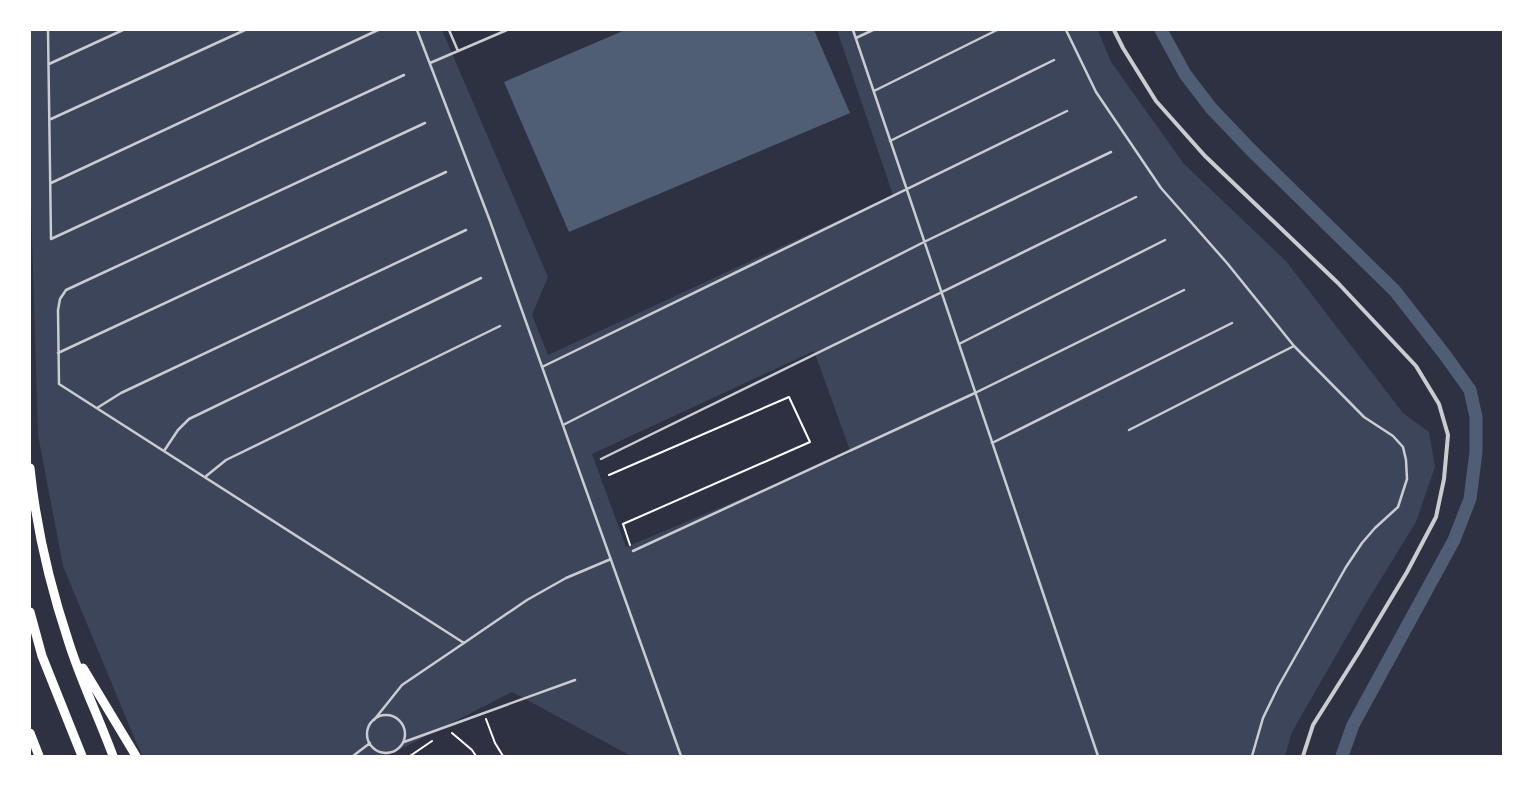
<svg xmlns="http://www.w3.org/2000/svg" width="1533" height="786" viewBox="0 0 1533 786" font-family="Raleway,sans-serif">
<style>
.green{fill:#3c4559;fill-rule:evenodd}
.water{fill:#4f5d75}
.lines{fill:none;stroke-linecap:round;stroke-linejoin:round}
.canal{stroke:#4f5d75;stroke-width:13}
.path{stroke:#fff;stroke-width:2}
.service{stroke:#caccd0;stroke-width:2.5}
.minor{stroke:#caccd0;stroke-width:4}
.trunk{stroke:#fff;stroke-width:9}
</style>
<rect width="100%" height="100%" fill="#2d3142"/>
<!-- green -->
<path class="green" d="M30,30H442L548,277L532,315L548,355L893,195L837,30H1098L1111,62L1184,164L1286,261L1403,413L1429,432L1435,467L1416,522L1365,605L1292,732L1285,756H631L512,692L387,756H143L136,742L63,566L38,435L30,171ZM814,351L851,453L626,547L592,454Z"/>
<!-- water -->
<path class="water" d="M625,30H814L850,113L569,232L504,82Z"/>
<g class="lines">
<!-- canal -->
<path class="canal" d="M1161,30L1185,74L1211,108L1251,150L1395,291L1445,355L1470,390L1476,417V452L1470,499L1454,540L1353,725L1342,756"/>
<!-- path -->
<path class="path" d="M609,475L789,397L810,442L623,524L630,545
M486,719L495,743L503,756
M452,733L472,750L476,756
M410,756L432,741"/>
<!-- service -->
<path class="service" d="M48,30L51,239L404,75
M417,30L490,221L681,756
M449,30L458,51
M853,30L1098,756
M1066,30L1096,92L1161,188L1227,263L1294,346L1364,417L1393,436L1403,447L1406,460L1407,479L1398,507L1375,528L1362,543L1346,567L1278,687L1263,718L1252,756
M856,38L873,30
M430,63L507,30
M49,64L123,30
M874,91L997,30
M51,119L245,30
M425,123L66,290L60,299L58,310L59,384L464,643
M890,141L1054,60
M51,183L378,30
M959,344L1165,240
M58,353L446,172
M542,367L1067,111
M97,408L121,393L466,230
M563,425L924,242L1111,152
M1129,430L1294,346
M992,443L1232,323
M164,451L178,430L189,419L481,278
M601,459L1136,197
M205,477L226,460L500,326
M633,551L975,393L1184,290
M367 734a19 19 0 1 1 38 0a19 19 0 1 1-38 0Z
M374,720L402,685L464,643L527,600L566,578L611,559
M404,742L575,680
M353,756L370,743"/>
<!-- minor -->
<path class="minor" d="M1114,30L1123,48L1156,101L1205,156L1338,283L1416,366L1439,404L1448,435L1444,479L1436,517L1407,572L1359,652L1313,725L1303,756"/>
<!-- trunk -->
<path class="trunk" d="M30,468C36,527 50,586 69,643C81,681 99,718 113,756
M30,612L42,656L82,756
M83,668L136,756
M30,733L39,756"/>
</g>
<!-- border -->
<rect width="1533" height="786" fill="none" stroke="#ffffff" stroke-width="62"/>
</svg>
